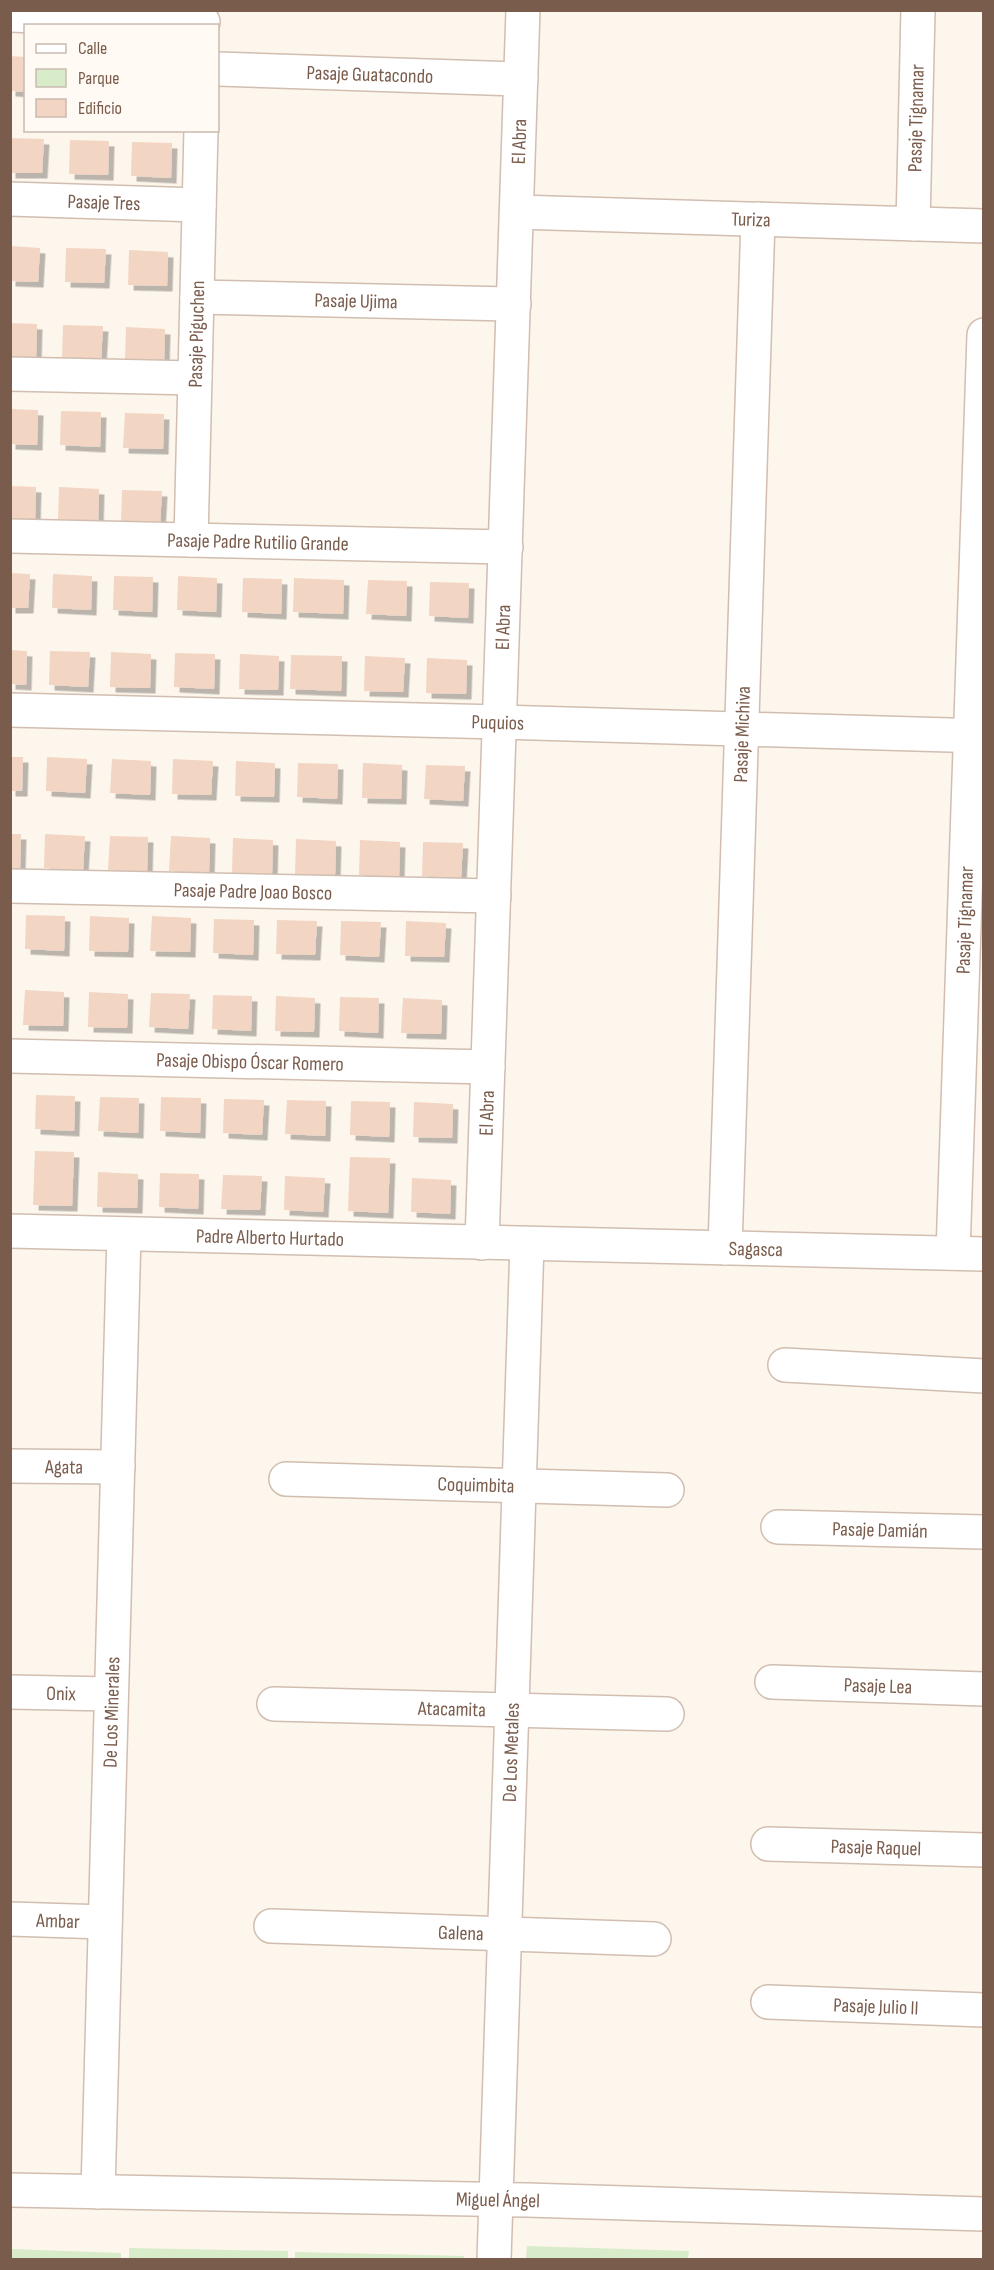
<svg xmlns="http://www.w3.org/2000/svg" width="994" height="2270" viewBox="0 0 994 2270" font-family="'Sofia Sans Condensed',sans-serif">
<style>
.green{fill:#d8ecc9}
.building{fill:#f3d5c3;filter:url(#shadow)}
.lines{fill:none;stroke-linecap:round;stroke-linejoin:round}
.minor-casing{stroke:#d1beb0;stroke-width:36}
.tertiary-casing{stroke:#d1beb0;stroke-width:36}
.minor{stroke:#fff;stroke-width:33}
.tertiary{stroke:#fff;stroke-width:33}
.labels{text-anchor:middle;stroke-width:6;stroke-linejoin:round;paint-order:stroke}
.street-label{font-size:20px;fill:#7a5c4d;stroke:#fffaf3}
</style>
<defs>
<filter id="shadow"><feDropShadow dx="5.5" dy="5.5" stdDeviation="0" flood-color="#0004"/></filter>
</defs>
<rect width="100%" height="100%" fill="#fdf6ec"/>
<!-- green -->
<path class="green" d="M527,2246L689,2251L688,2259H526Z
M129,2248L288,2251V2259H129Z
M11,2249L121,2253V2259H11Z
M295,2252L464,2256V2259L295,2260Z"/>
<!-- building -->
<path class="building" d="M10,56L26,57V92L10,91Z
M10,138L44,139L42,173H10Z
M70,140L109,141L108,175L69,174Z
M132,142L172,143L171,178L131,176Z
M10,246L40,248L38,282L10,281Z
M66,248L106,249L104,283L65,282Z
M129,250L168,252L167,286L128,285Z
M10,323L37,324L36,359L10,358Z
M63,325L103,326L101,361L62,360Z
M126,327L165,329L164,363L125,362Z
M10,409L38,410L37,445L10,444Z
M61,411L101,412L100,447L60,445Z
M125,413L164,414L163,449L123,448Z
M10,486L36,487L35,521H10Z
M59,487L99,489L98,523L58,522Z
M122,490L162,491L160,525L121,524Z
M10,573L30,574L28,608H10Z
M53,574L92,576L91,610L52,608Z
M114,576L153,577L152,612L113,610Z
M178,576L217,578L216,612L177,610Z
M243,578L282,579L281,614L242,612Z
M294,578L344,580L343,614L293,612Z
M368,580L407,581L406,616L366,614Z
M430,582L469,583L468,618L429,616Z
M10,650L27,651L26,685L10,684Z
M50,651L90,652L88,687L49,685Z
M111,652L151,654L150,688L110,687Z
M175,653L215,654L214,689L174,687Z
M240,654L279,656L278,690L239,689Z
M291,655L342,656L341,691L290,689Z
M365,656L405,658L403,692L364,691Z
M427,658L467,660L466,694L426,693Z
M10,757H23L22,791H10Z
M47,757L87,759L85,793L46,791Z
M112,759L151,761L150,795L110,793Z
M173,759L213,761L211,795L172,794Z
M236,761L275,763L274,797L235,796Z
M298,763L338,764L337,799L297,797Z
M363,763L402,765L401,799L362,798Z
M426,765L465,766L463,801L424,799Z
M10,834H21L20,868H10Z
M45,834L85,836L83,870L44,868Z
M110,836L148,837L147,872L108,870Z
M171,836L210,838L209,872L169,871Z
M233,838L273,840L272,874L232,873Z
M296,839L336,841L335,875L295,874Z
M360,840L400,842L399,876L359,875Z
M423,842L463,843L461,878L422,876Z
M26,915L65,916L64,951L25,949Z
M90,916L129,918L128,952L89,951Z
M152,916L191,918L190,952L150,951Z
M214,919L254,920L253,955L213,953Z
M277,920L317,921L315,955L276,954Z
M341,921L381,922L379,957L340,955Z
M406,921L446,923L444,957L405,956Z
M25,990L64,992L63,1026L23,1025Z
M89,992L128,994L127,1028L88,1027Z
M151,993L190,994L188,1029L149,1027Z
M213,995L252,996L251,1031L212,1029Z
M276,996L315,998L314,1032L275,1031Z
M340,997L379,998L378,1033L339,1031Z
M403,998L442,1000L441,1034L401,1033Z
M36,1095L75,1096L74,1131L35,1129Z
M100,1097L139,1098L138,1133L98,1131Z
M161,1097L201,1098L200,1133L160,1131Z
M224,1099L264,1100L262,1135L223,1133Z
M287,1100L326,1101L325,1136L285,1134Z
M351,1101L390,1102L389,1137L350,1135Z
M414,1102L453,1104L452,1138L413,1137Z
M35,1151L74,1152L72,1206L33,1205Z
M350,1157L390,1158L388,1213L348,1211Z
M98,1172L138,1174L137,1208L97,1207Z
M160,1173L199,1174L198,1209L159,1207Z
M223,1175L262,1176L260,1210L221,1209Z
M285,1176L325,1178L323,1212L284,1210Z
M412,1178L451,1180L450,1214L411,1212Z"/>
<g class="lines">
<!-- minor casing -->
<g class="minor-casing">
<g id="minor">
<path d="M10,15L203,22"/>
<path id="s1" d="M218,69L521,79"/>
<path id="s2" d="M10,199L199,205"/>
<path id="s3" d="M517,212L984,226"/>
<path id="s4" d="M913,224L918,10"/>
<path id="s5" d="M197,297L514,304"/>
<path d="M10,374L195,378"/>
<path id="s6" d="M10,536L506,547"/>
<path id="s7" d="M191,540L201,130"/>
<path id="s8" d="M10,710L500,722L984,736"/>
<path id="s9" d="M10,886L494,896"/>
<path id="s10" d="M10,1056L488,1067"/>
<path id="s11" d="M10,1231L984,1254"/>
<path id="s12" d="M482,1243L523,10"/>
<path id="s13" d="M725,1248L758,219"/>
<path id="s14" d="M953,1253L984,335"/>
<path d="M785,1365L984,1376"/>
<path id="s15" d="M10,1466L118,1467"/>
<path id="s16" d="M286,1479L667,1490"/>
<path id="s17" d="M778,1527L984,1532"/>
<path id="s18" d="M772,1682L984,1689"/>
<path id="s19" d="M10,1692L111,1694"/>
<path id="s20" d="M274,1704L667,1714"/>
<path id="s21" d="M768,1844L984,1850"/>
<path id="s22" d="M10,1919L105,1922"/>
<path id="s23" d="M271,1926L654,1939"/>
<path id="s24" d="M768,2002L984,2010"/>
<path id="s25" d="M98,2192L124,1234"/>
<path id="s26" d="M494,2260L527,1244"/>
</g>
</g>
<!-- tertiary casing -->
<g class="tertiary-casing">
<g id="tertiary">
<path id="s27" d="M10,2190L527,2200L984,2214"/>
</g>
</g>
<!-- minor -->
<use href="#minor" class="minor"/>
<!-- tertiary -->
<use href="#tertiary" class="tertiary"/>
</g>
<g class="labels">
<!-- street labels -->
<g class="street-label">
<text dy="7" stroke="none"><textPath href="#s1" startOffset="152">Pasaje Guatacondo</textPath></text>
<text dy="7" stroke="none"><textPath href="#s4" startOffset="106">Pasaje Tignamar</textPath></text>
<text dy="7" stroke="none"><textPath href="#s12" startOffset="1102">El Abra</textPath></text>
<text dy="7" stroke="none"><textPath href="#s2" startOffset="94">Pasaje Tres</textPath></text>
<text dy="7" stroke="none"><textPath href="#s3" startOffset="234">Turiza</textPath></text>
<text dy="7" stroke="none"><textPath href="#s5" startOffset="159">Pasaje Ujima</textPath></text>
<text dy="7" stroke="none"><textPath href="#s7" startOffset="206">Pasaje Piguchen</textPath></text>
<text dy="7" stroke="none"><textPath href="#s6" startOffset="248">Pasaje Padre Rutilio Grande</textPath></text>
<text dy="7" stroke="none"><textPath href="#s12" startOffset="616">El Abra</textPath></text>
<text dy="7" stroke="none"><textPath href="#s8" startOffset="488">Puquios</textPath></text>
<text dy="7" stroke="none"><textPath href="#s13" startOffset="514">Pasaje Michiva</textPath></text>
<text dy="7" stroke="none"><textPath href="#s9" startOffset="243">Pasaje Padre Joao Bosco</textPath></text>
<text dy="7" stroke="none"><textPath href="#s14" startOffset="333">Pasaje Tignamar</textPath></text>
<text dy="7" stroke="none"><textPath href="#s10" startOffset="240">Pasaje Obispo Óscar Romero</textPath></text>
<text dy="7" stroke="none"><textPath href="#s12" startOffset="130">El Abra</textPath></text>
<text dy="7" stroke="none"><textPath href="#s11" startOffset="260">Padre Alberto Hurtado</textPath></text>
<text dy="7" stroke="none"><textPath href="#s11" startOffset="746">Sagasca</textPath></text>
<text dy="7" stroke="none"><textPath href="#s15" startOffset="54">Agata</textPath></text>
<text dy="7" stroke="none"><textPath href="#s16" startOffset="190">Coquimbita</textPath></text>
<text dy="7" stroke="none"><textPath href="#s17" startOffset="102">Pasaje Damián</textPath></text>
<text dy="7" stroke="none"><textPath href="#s18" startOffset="106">Pasaje Lea</textPath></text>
<text dy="7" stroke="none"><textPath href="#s19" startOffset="51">Onix</textPath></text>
<text dy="7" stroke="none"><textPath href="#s20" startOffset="178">Atacamita</textPath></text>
<text dy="7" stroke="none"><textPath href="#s25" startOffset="480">De Los Minerales</textPath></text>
<text dy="7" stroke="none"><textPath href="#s26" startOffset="508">De Los Metales</textPath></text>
<text dy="7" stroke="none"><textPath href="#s21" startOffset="108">Pasaje Raquel</textPath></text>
<text dy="7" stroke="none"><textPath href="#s22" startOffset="48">Ambar</textPath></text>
<text dy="7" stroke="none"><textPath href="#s23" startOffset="190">Galena</textPath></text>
<text dy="7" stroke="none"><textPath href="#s24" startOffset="108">Pasaje Julio II</textPath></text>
<text dy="7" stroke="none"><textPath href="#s27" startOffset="488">Miguel Ángel</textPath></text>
</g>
</g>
<!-- border -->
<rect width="994" height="2270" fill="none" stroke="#7a5c4d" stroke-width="24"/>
<!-- legend -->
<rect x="24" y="24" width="195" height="108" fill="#fffaf3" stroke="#cabbb1" stroke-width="1.5"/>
<rect x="36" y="44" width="30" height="9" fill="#ffffff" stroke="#cabbb1" stroke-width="1.5"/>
<text x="78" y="54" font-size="18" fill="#7a5c4d">Calle</text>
<rect x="36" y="69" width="30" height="18" fill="#d8ecc9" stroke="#cabbb1" stroke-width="1.5"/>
<text x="78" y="84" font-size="18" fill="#7a5c4d">Parque</text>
<rect x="36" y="99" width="30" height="18" fill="#f3d5c3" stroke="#cabbb1" stroke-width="1.5"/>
<text x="78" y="114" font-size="18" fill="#7a5c4d">Edificio</text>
</svg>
